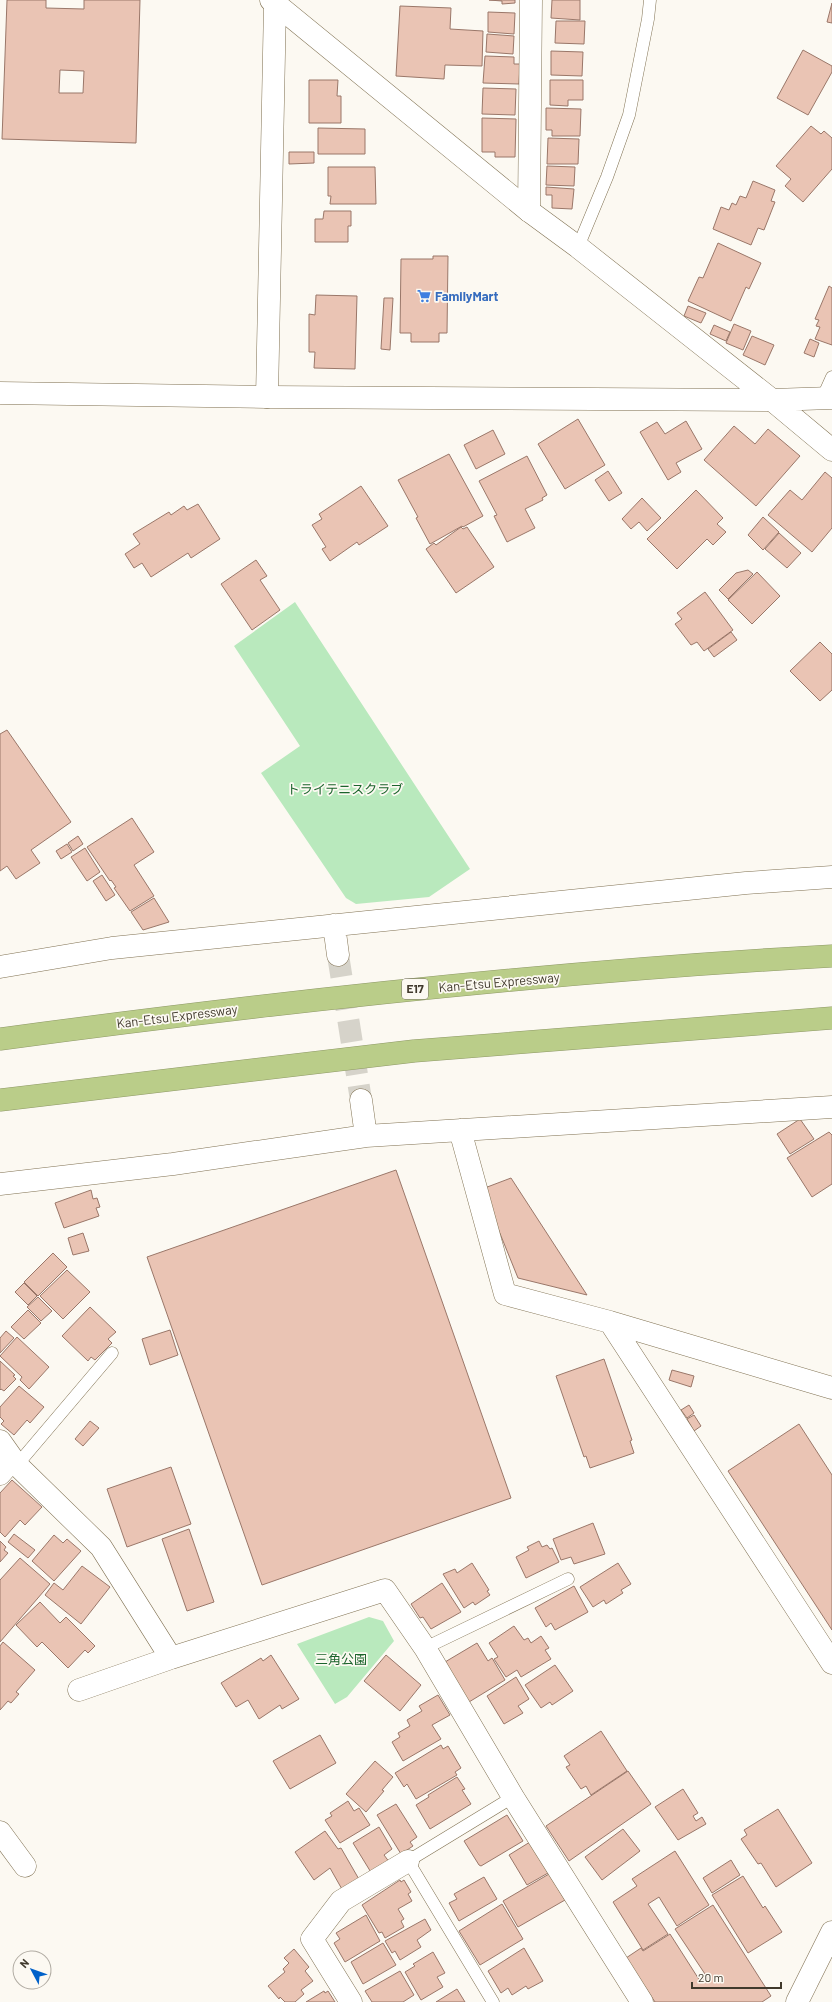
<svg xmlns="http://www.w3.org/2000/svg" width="832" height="2002" viewBox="0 0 832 2002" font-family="Barlow,'Noto Sans JP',sans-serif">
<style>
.green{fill:#b9e9bd}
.building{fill:#eac4b4;stroke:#9a7769;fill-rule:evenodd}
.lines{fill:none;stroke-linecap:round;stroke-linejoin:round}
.minor-tunnel{stroke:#d6d3ca;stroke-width:22;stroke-dasharray:22 11;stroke-linecap:butt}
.service-casing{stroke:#817253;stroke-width:13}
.minor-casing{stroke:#817253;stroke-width:23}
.tertiary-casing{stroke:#817253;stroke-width:23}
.secondary-casing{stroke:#817253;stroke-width:23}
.motorway-casing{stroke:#8f9968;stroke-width:23}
.service{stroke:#fff;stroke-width:12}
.minor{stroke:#fff;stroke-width:22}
.tertiary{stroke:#fff;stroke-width:22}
.secondary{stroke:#fff;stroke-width:22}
.motorway{stroke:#bacd89;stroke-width:22}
.labels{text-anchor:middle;stroke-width:3.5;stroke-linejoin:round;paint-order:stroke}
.shield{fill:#fcf9f2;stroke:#787367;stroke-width:1}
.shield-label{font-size:12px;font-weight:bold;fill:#40392c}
.shop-label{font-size:13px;font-weight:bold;fill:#366cbe;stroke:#fcf9f2;text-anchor:start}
.park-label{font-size:13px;fill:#1b642c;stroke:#fcf9f2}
.street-label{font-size:13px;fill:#40392c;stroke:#fcf9f2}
</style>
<rect width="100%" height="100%" fill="#fcf9f2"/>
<!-- green -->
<path class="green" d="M295,602L470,869L429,897L356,904L346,898L261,773L300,746L234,646Z
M369,1617L383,1621L394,1641L347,1697L335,1704L297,1644Z"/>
<!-- building -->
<path class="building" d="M7,0H46V8L84,9V0H140L136,143L2,139ZM60,70L84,71L83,93H59Z
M489,0H515V3L502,4V1Z
M552,0H580V20L551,18Z
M832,3V23L827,22Z
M400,6L451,8L450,29L483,31L482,66L445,65L444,79L396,76Z
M488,12L515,13L514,34L488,32Z
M556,21H585L584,44L555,43Z
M487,34L514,36L513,54L486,52Z
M803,50L832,66V72L808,115L777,98Z
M551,51L583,52L582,76L551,75Z
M485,56L514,57V64H520L519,84L483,83Z
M309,80H338L337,96H341V123H309Z
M550,80H583V100H568V106L550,105Z
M483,88L516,89L515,115L482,114Z
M546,108L581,109L580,136H552V130H546Z
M482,118L516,119L515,157H495V152H482Z
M811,126L821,134L824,131L832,138V169L803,202L785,186L791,179L776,166Z
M318,128L365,129V154H318Z
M548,138L579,139L578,164H547Z
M289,152H314V163L289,164Z
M547,166L575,167L574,186L546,185Z
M328,167H375L376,204H330L331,196H328Z
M753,181L775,190L771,201L775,202L764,230L758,228L751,245L713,229L721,207L729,210L732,203L736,205L740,196L746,198Z
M546,187L574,189L572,209L552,208V195H546Z
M324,211H351V226H348V242H315V219H323Z
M718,243L761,263L749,289L746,287L731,321L688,301L699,277L703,278Z
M433,256H448L447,333H439V342H411V333H400L401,259H433Z
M829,286L832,288V345L815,339L820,327L816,326L819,320L815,319Z
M316,295L357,296L355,369L314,368L315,352H309V314L315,315Z
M384,298H393L390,350L381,349Z
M688,306L706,313L701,323L684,316Z
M734,324L751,331L743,350L726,343Z
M714,325L730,332L726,341L710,334Z
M752,336L774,345L765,365L743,355Z
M810,339L819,343L814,357L804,353Z
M578,419L605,465L565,489L538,444Z
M686,421L702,449L676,463L681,472L668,480L640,432L657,422L665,434Z
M734,426L755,444L768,429L800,456L756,506L704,460Z
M493,430L505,454L476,469L464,445Z
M449,454L483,516L463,527L462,526L430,544L416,518L418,517L398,480Z
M527,456L547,495L542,498L543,500L525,509L535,528L507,542L494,516L497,515L479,481Z
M608,471L622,493L609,501L595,480Z
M825,472L832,478V528L812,552L768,515L790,490L802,500Z
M361,486L388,526L359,545L357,542L330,561L322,549L326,547L312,525L322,519L319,514Z
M696,490L723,518L717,524L726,532L713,545L707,539L677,569L647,539Z
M642,498L661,518L647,531L639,522L631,529L622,519Z
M198,504L220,539L191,558L188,553L151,577L142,563L134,568L125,554L140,544L133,534L169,512L171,515L184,506L187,510Z
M763,517L779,532L763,550L748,535Z
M461,527L463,529L467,527L494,567L456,593L426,549L434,543L436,545Z
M779,533L801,553L787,568L765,549Z
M256,560L267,576L260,580L280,610L252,630L221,584Z
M748,570L753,574L728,599L719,590L736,573Z
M757,572L780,596L752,624L728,600Z
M705,592L733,630L704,651L697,642L691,645L675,624L682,619L677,613Z
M731,632L737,640L714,657L708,649Z
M820,642L832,654V690L820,701L790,671Z
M7,730L71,822L31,850L40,863L16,879L7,866L0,871V734Z
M132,818L154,852L134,865L154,896L130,911L114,888L116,887L111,880L110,881L87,847Z
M78,836L83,844L73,851L68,843Z
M67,844L72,852L61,859L56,851Z
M85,848L100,872L87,881L71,857Z
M102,875L115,895L106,901L93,881Z
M154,898L169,922L143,930L131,912Z
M800,1119L814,1139L790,1154L777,1134Z
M829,1132L832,1135V1184L812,1197L787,1158Z
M396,1170L511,1498L262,1585L147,1257Z
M511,1178L587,1295L518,1278L482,1189Z
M91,1190L93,1199L97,1198L100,1207L96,1208L99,1216L64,1228L55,1203Z
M83,1233L89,1251L73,1255L68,1238Z
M53,1253L67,1267L38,1296L24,1282Z
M67,1270L90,1292L63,1319L40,1296Z
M24,1283L37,1296L28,1305L15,1292Z
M38,1297L52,1311L41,1321L27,1307Z
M90,1307L116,1332L108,1339L112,1343L95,1360L91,1357L88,1361L62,1336Z
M28,1310L41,1323L24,1339L11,1327Z
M170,1330L178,1355L150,1365L142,1339Z
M6,1331L14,1338L0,1353V1338Z
M17,1337L49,1367L29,1389L20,1380L22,1377L0,1356Z
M604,1359L632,1440L630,1441L634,1453L590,1468L586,1456L584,1457L556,1376Z
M0,1361L15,1375L13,1376L16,1379L4,1391L1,1389L0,1390Z
M672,1370L694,1376L691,1387L669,1380Z
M19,1386L44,1407L30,1423L27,1420L14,1435L1,1424L4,1421L0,1417V1407Z
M689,1405L694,1413L687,1418L681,1410Z
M694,1415L701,1426L694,1431L687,1419Z
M90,1421L99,1428L83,1446L75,1439Z
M799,1424L832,1475V1630L728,1471Z
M171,1467L191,1524L127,1547L107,1489Z
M12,1480L42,1507L25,1525L20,1520L5,1537L0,1532V1493Z
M593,1523L605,1554L574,1564L571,1557L561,1560L553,1539Z
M189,1529L214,1602L187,1611L162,1539Z
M14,1534L35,1550L28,1558L8,1542Z
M54,1535L63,1543L67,1539L81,1551L54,1581L32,1561Z
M0,1541L6,1547L4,1550L8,1553L0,1562Z
M539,1541L542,1547L547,1545L550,1549L552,1548L559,1562L526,1578L516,1557L529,1550L527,1547Z
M20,1558L50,1584L0,1642V1580Z
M472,1563L489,1590L487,1591L490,1595L475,1605L473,1602L464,1608L443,1574L455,1569L457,1573Z
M618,1563L631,1584L621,1590L623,1593L606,1604L604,1600L593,1607L580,1587Z
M82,1566L110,1587L81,1624L45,1595L54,1583L63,1590Z
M442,1583L461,1612L431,1629L423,1617L420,1618L411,1604Z
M574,1586L588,1612L555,1630L551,1623L546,1627L535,1608Z
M40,1602L60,1623L66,1617L95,1646L88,1653L85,1650L68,1668L42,1642L37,1647L16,1625Z
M514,1626L524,1640L528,1638L531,1643L541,1636L549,1648L545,1650L551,1659L521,1677L517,1670L506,1677L494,1659L498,1657L489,1643Z
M3,1642L35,1670L16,1692L19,1694L11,1703L8,1701L0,1710V1646Z
M477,1643L488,1661L492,1658L505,1680L469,1702L445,1662Z
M271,1655L299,1699L282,1709L280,1705L259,1719L248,1700L236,1707L221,1683L261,1658L263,1661Z
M386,1655L421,1685L400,1711L364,1681Z
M555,1665L573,1691L552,1705L550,1702L541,1708L525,1685Z
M516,1677L529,1699L518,1706L523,1713L504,1724L487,1696Z
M438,1695L450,1715L432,1725L441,1739L403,1761L392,1742L400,1737L398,1733L410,1726L407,1720L422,1711L419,1706Z
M601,1731L627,1771L591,1795L586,1786L581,1789L566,1767L570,1765L564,1756Z
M320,1735L336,1763L290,1789L273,1761Z
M441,1745L443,1749L448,1746L461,1768L455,1772L457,1775L416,1799L407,1784L404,1787L395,1773Z
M375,1761L393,1777L382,1790L384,1791L366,1812L346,1794Z
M628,1771L651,1804L569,1861L546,1826Z
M457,1777L465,1789L462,1790L471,1804L430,1829L416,1805L429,1797L428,1795Z
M683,1789L698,1813L693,1816L696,1821L702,1817L706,1824L678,1840L655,1807Z
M348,1801L354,1811L359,1808L370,1825L340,1843L325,1820L332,1816L330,1813Z
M396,1804L417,1837L410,1842L413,1846L401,1854L377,1815Z
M778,1809L812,1863L776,1887L761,1863L758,1864L741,1839L747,1835L744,1830Z
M507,1815L523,1841L481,1866L479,1865L464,1841Z
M379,1827L392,1849L384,1855L390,1863L372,1874L353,1843Z
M623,1829L640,1851L602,1880L585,1857Z
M325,1831L338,1849L341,1848L360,1881L343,1891L330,1868L314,1880L295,1852Z
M530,1842L548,1873L527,1885L509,1855Z
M675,1851L709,1905L677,1926L659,1897L648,1904L668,1934L643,1950L613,1902L637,1886L632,1879Z
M731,1860L740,1875L712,1893L703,1878Z
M549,1874L565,1900L518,1927L503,1901Z
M743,1876L763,1908L765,1906L782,1932L748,1953L712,1895Z
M484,1877L497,1899L459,1921L449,1903L457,1899L454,1894Z
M400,1880L401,1882L404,1880L411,1892L408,1894L412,1901L398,1909L404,1919L401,1921L404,1927L385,1938L382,1932L379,1933L362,1905Z
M502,1904L523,1939L480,1965L459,1931Z
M713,1905L771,1996L762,2002H655L626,1958L641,1948L643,1951L670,1934L700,1981L707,1977L675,1929Z
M366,1915L380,1941L345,1962L334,1943L340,1939L336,1933Z
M425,1919L431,1930L417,1940L421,1947L400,1960L395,1951L392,1953L385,1941Z
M383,1943L396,1965L363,1984L351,1962Z
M524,1948L543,1981L528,1989L526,1986L512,1995L508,1988L501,1993L488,1971Z
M294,1949L309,1967L305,1971L313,1981L301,1990L304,1994L295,2002H285L280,1997L279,1999L268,1986L285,1972L283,1969L289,1963L284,1958Z
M433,1952L445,1973L437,1977L443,1987L421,2000L405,1972L415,1966L413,1964Z
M400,1971L414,1995L403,2002H372L365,1991Z
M457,1989L465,2002H436Z
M324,1991L325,1993L328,1991L335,2002H306Z"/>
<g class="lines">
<!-- minor-tunnel -->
<path class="minor-tunnel" d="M338,955L361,1100"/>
<!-- service casing -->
<g class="service-casing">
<path id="service" d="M578,247L607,177L629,115L648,19L650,0
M823,397L832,377
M17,1465L112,1353
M425,1648L568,1579
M493,2002L408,1861L513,1797"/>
</g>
<!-- minor casing -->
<g class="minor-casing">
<path id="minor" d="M529,211L531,0
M267,397L275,4
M772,400L832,450
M772,400L832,398
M334,925L338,955
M0,967L112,948L746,883L832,877
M361,1100L366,1136
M460,1130L505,1294L610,1322L832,1388
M0,1184L173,1164L366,1136L832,1107
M610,1322L832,1663
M0,1441L17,1465L101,1547L171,1658
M0,1474L13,1459
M79,1690L171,1658L385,1590L425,1648L513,1797L642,2002
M0,1832L25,1866
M351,2002L312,1939L341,1901L408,1861"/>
</g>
<!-- tertiary casing -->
<g class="tertiary-casing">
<path id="tertiary" d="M271,0L529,211L578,247L772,400
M0,393L267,397L772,400"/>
</g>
<!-- secondary casing -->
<g class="secondary-casing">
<path id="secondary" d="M797,2002L832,1932"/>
</g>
<!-- motorway casing -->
<g class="motorway-casing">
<path id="motorway" d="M0,1039C276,1002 554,971 832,956
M0,1100L414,1051L832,1018"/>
</g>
<!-- service -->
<use href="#service" class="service"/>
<!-- minor -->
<use href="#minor" class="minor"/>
<!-- tertiary -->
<use href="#tertiary" class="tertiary"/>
<!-- secondary -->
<use href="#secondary" class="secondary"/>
<!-- motorway -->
<use href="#motorway" class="motorway"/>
</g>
<!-- icons -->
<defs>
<g id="supermarket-bare" transform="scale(1.08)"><path d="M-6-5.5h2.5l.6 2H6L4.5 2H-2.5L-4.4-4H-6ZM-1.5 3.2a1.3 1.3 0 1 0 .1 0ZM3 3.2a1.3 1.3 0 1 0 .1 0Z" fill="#3f7fe0" stroke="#fcf9f2" stroke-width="2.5" paint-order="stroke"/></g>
</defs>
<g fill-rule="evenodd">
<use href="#supermarket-bare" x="424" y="296"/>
</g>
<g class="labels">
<!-- shield labels -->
<rect class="shield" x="402" y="979" width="26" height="20" rx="3"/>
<g class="shield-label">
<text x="415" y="993">E17</text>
</g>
<!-- shop labels -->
<g class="shop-label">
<text x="435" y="301">FamilyMart</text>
</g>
<!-- park labels -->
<g class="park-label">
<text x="345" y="794">トライテニスクラブ</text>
<text x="341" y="1664">三角公園</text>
</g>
<!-- street labels -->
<g class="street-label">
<text transform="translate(499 982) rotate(-5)" y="5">Kan-Etsu Expressway</text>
<text transform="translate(177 1016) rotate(-7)" y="5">Kan-Etsu Expressway</text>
</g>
</g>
<!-- north arrow -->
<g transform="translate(32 1970) rotate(311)"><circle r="19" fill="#fcf9f2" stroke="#b1aca3"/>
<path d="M0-3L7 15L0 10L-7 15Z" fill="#0061c9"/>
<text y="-6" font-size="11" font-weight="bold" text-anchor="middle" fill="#40392c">N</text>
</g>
<!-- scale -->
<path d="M692 1982v6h89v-6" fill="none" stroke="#40392c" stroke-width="2"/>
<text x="698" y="1982" font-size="12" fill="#40392c" stroke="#fcf9f2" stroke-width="3" paint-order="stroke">20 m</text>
</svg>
